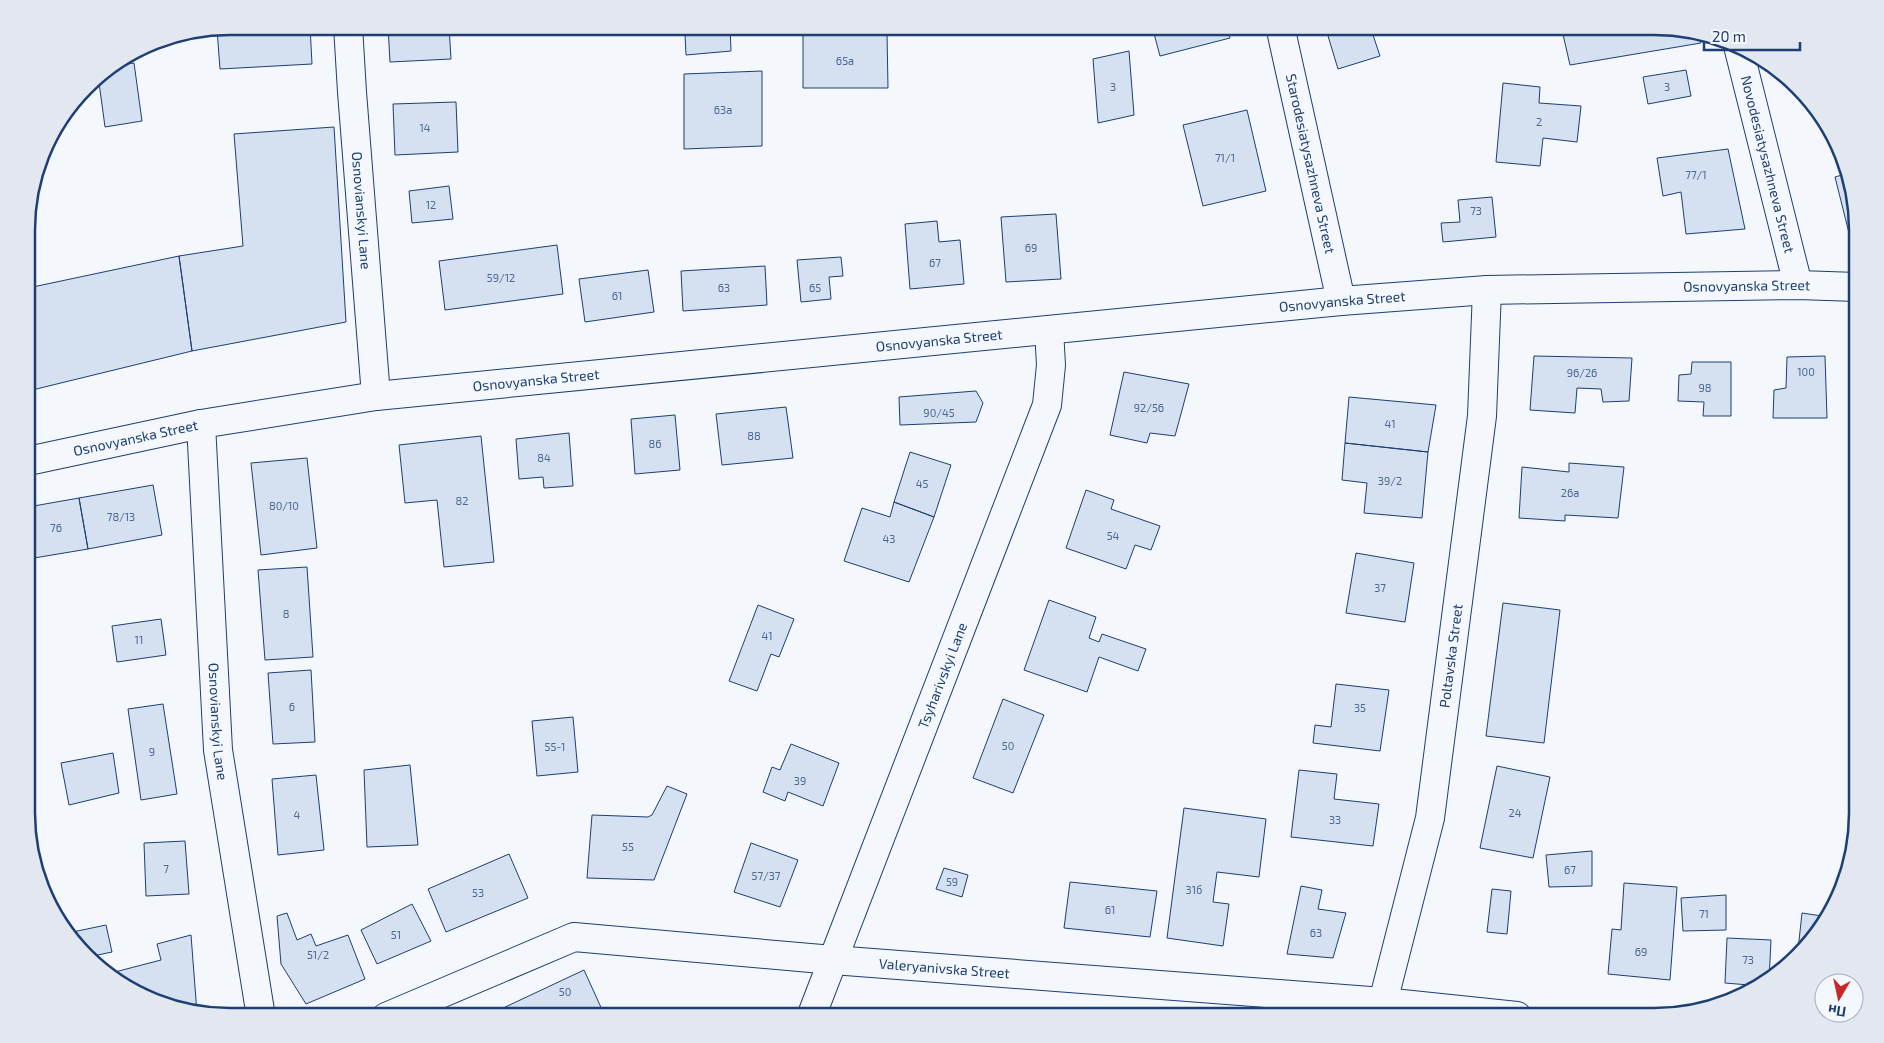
<svg xmlns="http://www.w3.org/2000/svg" width="1884" height="1043" viewBox="0 0 1884 1043" font-family="'Exo 2',sans-serif">
<style>
.building{fill:#d5e0f0;stroke:#1d3f73}
.lines{fill:none;stroke-linecap:round;stroke-linejoin:round}
.minor-casing{stroke:#1d3f73;stroke-width:30}
.minor{stroke:#f4f7fb;stroke-width:28}
.labels{text-anchor:middle;stroke-width:4;stroke-linejoin:round;paint-order:stroke}
.number-label{font-size:11px;fill:#4b6792}
.street-label{font-size:14px;fill:#1d3f73;stroke:#f4f7fb}
.rim{fill:none;stroke:#1d3f73;stroke-width:2.5}
</style>
<rect width="100%" height="100%" fill="#f4f7fb"/>
<!-- building -->
<path class="building" d="M230,26H310L312,64L220,69L217,29Z
M388,26H449L451,59L390,62Z
M675,26H730L731,51L686,55L685,34H675Z
M1152,26H1227L1230,38L1160,56Z
M1325,26H1370L1380,56L1338,69Z
M1581,26H1655L1698,32L1701,43L1570,65L1562,30Z
M887,33L888,88H803V34Z
M1129,51L1134,115L1098,123L1093,59Z
M134,63L142,121L105,127L98,75L113,66Z
M1686,70L1691,96L1648,104L1643,77Z
M762,71V146L684,149V74Z
M1503,83L1540,87L1539,103L1581,106L1577,142L1543,138L1540,166L1496,162Z
M456,102L458,152L395,155L393,104Z
M1247,110L1266,191L1203,206L1183,125Z
M334,127L346,322L192,351L179,256L243,246L234,134Z
M1728,149L1745,229L1686,234L1681,192L1663,196L1657,158Z
M1849,173L1857,216V231L1849,233L1835,177Z
M449,186L453,219L412,223L409,191Z
M1492,197L1496,237L1443,242L1441,223L1460,222L1458,200Z
M1056,214L1061,279L1006,282L1001,217Z
M937,221L939,242L960,240L964,284L910,289L905,224Z
M557,245L563,294L445,310L439,261Z
M179,256L192,351L28,391V288Z
M841,257L843,276L829,277L831,299L801,302L797,260Z
M765,266L767,305L683,311L681,271Z
M648,270L654,312L585,322L579,279Z
M1534,356L1632,358L1629,401L1603,402L1601,389L1577,388L1575,413L1530,410Z
M1825,356L1827,418H1773L1774,390L1786,388L1787,357Z
M1692,362H1731V416H1703L1704,402L1678,401L1679,375L1691,374Z
M1124,372L1189,384L1175,436L1150,433L1147,443L1110,435Z
M976,391L983,403L976,422L900,425L899,397Z
M1349,397L1436,405L1428,452L1345,443Z
M786,407L793,458L722,465L716,414Z
M675,415L680,470L635,474L631,419Z
M569,433L573,486L544,488L543,477L519,479L516,439Z
M481,436L494,562L444,567L437,500L405,503L399,445Z
M1345,443L1428,452L1422,518L1364,513L1367,483L1342,480Z
M910,452L951,465L934,517L894,502Z
M307,458L317,548L261,555L251,463Z
M1569,463L1624,467L1618,518L1565,515V521L1519,518L1522,467L1569,472Z
M153,485L162,535L88,549L79,498Z
M1086,490L1114,500L1111,509L1160,526L1151,550L1135,545L1126,569L1066,548Z
M79,498L88,549L28,559V507Z
M894,502L934,517L909,582L844,561L862,508L890,517Z
M1356,553L1414,563L1405,622L1346,613Z
M307,567L313,657L265,660L258,570Z
M1049,600L1096,617L1089,638L1099,642L1102,634L1146,649L1138,671L1099,657L1087,692L1024,670Z
M1503,603L1560,610L1544,743L1486,736Z
M758,605L794,619L779,657L771,654L757,691L729,681Z
M161,619L166,655L117,662L112,626Z
M311,670L315,742L273,744L268,673Z
M1336,684L1389,690L1380,751L1313,743L1315,725L1331,727Z
M1003,699L1044,715L1013,793L973,778Z
M163,704L177,794L141,800L128,709Z
M573,717L578,772L537,776L532,721Z
M791,744L839,763L823,806L788,792L785,801L763,792L772,767L780,770Z
M113,753L119,793L69,805L61,763Z
M410,765L418,845L367,847L364,770Z
M1497,766L1550,777L1533,858L1480,848Z
M1299,770L1337,774L1334,799L1379,804L1373,846L1291,837Z
M316,775L324,850L278,855L272,779Z
M667,786L687,794L654,880L587,878L592,815L648,817L652,815Z
M1184,808L1266,819L1259,877L1217,872L1213,902L1229,904L1223,946L1167,938Z
M185,841L189,894L146,896L144,843Z
M751,843L798,860L780,907L734,892Z
M1592,851V886L1549,887L1546,855Z
M509,854L528,898L446,932L428,889Z
M944,868L968,875L962,897L936,889Z
M1070,882L1157,891L1150,937L1064,928Z
M1624,883L1677,887L1670,980L1608,974L1612,929L1621,930Z
M1301,886L1322,890L1318,909L1346,913L1333,958L1287,954Z
M1492,889L1511,891L1507,934L1487,932Z
M1726,895V930L1683,931L1681,898Z
M412,904L431,941L377,964L361,930Z
M287,913L297,940L311,934L316,946L348,935L365,979L306,1004L281,964L277,916Z
M1802,913L1822,916L1821,925L1798,950Z
M106,925L112,952L93,956L68,933Z
M191,935L197,1013L177,1010L128,990L111,973L161,960L157,944Z
M1727,938L1771,940L1769,981L1767,983L1761,986L1725,983Z
M584,970L604,1014L599,1017H484Z"/>
<g class="lines">
<!-- minor casing -->
<g class="minor-casing">
<g id="minor">
<path id="s1" d="M348,26L352,92L376,396"/>
<path id="s2" d="M1280,26L1341,301"/>
<path id="s3" d="M1738,46L1798,285"/>
<path id="s4" d="M201,424L218,750L261,1017"/>
<path id="s5" d="M28,461L201,424L376,396L1341,301L1487,290L1798,285L1857,287"/>
<path id="s6" d="M1376,1016L1383,1002L1430,818L1482,416L1487,290"/>
<path id="s7" d="M386,1017L574,937L833,960L1383,1002L1517,1016"/>
<path id="s8" d="M811,1017L1047,405L1051,365L1049,330"/>
</g>
</g>
<!-- minor -->
<use href="#minor" class="minor"/>
</g>
<g class="labels">
<!-- number labels -->
<g class="number-label">
<text x="845" y="65">65а</text>
<text x="1113" y="91">3</text>
<text x="1667" y="91">3</text>
<text x="723" y="114">63а</text>
<text x="1539" y="126">2</text>
<text x="425" y="132">14</text>
<text x="1225" y="162">71/1</text>
<text x="1696" y="179">77/1</text>
<text x="431" y="209">12</text>
<text x="1476" y="215">73</text>
<text x="1031" y="252">69</text>
<text x="935" y="267">67</text>
<text x="501" y="282">59/12</text>
<text x="724" y="292">63</text>
<text x="815" y="292">65</text>
<text x="617" y="300">61</text>
<text x="1806" y="376">100</text>
<text x="1582" y="377">96/26</text>
<text x="1705" y="392">98</text>
<text x="1149" y="412">92/56</text>
<text x="939" y="417">90/45</text>
<text x="1390" y="428">41</text>
<text x="754" y="440">88</text>
<text x="655" y="448">86</text>
<text x="544" y="462">84</text>
<text x="1390" y="485">39/2</text>
<text x="922" y="488">45</text>
<text x="1570" y="497">26а</text>
<text x="462" y="505">82</text>
<text x="284" y="510">80/10</text>
<text x="121" y="521">78/13</text>
<text x="56" y="532">76</text>
<text x="1113" y="540">54</text>
<text x="889" y="543">43</text>
<text x="1380" y="592">37</text>
<text x="286" y="618">8</text>
<text x="767" y="640">41</text>
<text x="139" y="644">11</text>
<text x="292" y="711">6</text>
<text x="1360" y="712">35</text>
<text x="1008" y="750">50</text>
<text x="555" y="751">55-1</text>
<text x="152" y="756">9</text>
<text x="800" y="785">39</text>
<text x="1515" y="817">24</text>
<text x="297" y="819">4</text>
<text x="1335" y="824">33</text>
<text x="628" y="851">55</text>
<text x="166" y="873">7</text>
<text x="1570" y="874">67</text>
<text x="766" y="880">57/37</text>
<text x="952" y="886">59</text>
<text x="1194" y="894">31б</text>
<text x="478" y="897">53</text>
<text x="1110" y="914">61</text>
<text x="1704" y="918">71</text>
<text x="1316" y="937">63</text>
<text x="396" y="939">51</text>
<text x="1641" y="956">69</text>
<text x="318" y="959">51/2</text>
<text x="1748" y="964">73</text>
<text x="565" y="996">50</text>
</g>
<!-- street labels -->
<g class="street-label">
<text dy="5" stroke="none"><textPath href="#s2" startOffset="141">Starodesiatysazhneva Street</textPath></text>
<text dy="5" stroke="none"><textPath href="#s3" startOffset="122">Novodesiatysazhneva Street</textPath></text>
<text dy="5" stroke="none"><textPath href="#s1" startOffset="185">Osnovianskyi Lane</textPath></text>
<text dy="5" stroke="none"><textPath href="#s5" startOffset="1730">Osnovyanska Street</textPath></text>
<text dy="5" stroke="none"><textPath href="#s5" startOffset="1325">Osnovyanska Street</textPath></text>
<text dy="5" stroke="none"><textPath href="#s5" startOffset="920">Osnovyanska Street</textPath></text>
<text dy="5" stroke="none"><textPath href="#s5" startOffset="515">Osnovyanska Street</textPath></text>
<text dy="5" stroke="none"><textPath href="#s5" startOffset="110">Osnovyanska Street</textPath></text>
<text dy="5" stroke="none"><textPath href="#s6" startOffset="369">Poltavska Street</textPath></text>
<text dy="5" stroke="none"><textPath href="#s8" startOffset="366">Tsyharivskyi Lane</textPath></text>
<text dy="5" stroke="none"><textPath href="#s4" startOffset="298">Osnovianskyi Lane</textPath></text>
<text dy="5" stroke="none"><textPath href="#s7" startOffset="576">Valeryanivska Street</textPath></text>
</g>
</g>
<!-- crop -->
<path d="M0 0H1884V1043H0ZM230 35H1654A195 195 0 0 1 1849 230V813A195 195 0 0 1 1654 1008H230A195 195 0 0 1 35 813V230A195 195 0 0 1 230 35Z" fill="#e3e8f0" fill-rule="evenodd"/>
<path class="rim" d="M230 35H1654A195 195 0 0 1 1849 230V813A195 195 0 0 1 1654 1008H230A195 195 0 0 1 35 813V230A195 195 0 0 1 230 35Z"/>
<!-- north arrow -->
<g transform="translate(1839 998) rotate(189)"><circle r="24" fill="#f4f7fb" stroke="#9eadc5"/>
<path d="M0-4L9 19L0 12L-9 19Z" fill="#c62828"/>
<text y="-8" font-size="14" font-weight="bold" text-anchor="middle" fill="#1d3f73">Пн</text>
</g>
<!-- scale -->
<path d="M1704 42v8h96v-8" fill="none" stroke="#1d3f73" stroke-width="2.5"/>
<text x="1712" y="42" font-size="15" fill="#1d3f73" stroke="#f4f7fb" stroke-width="4" paint-order="stroke">20 m</text>
</svg>
